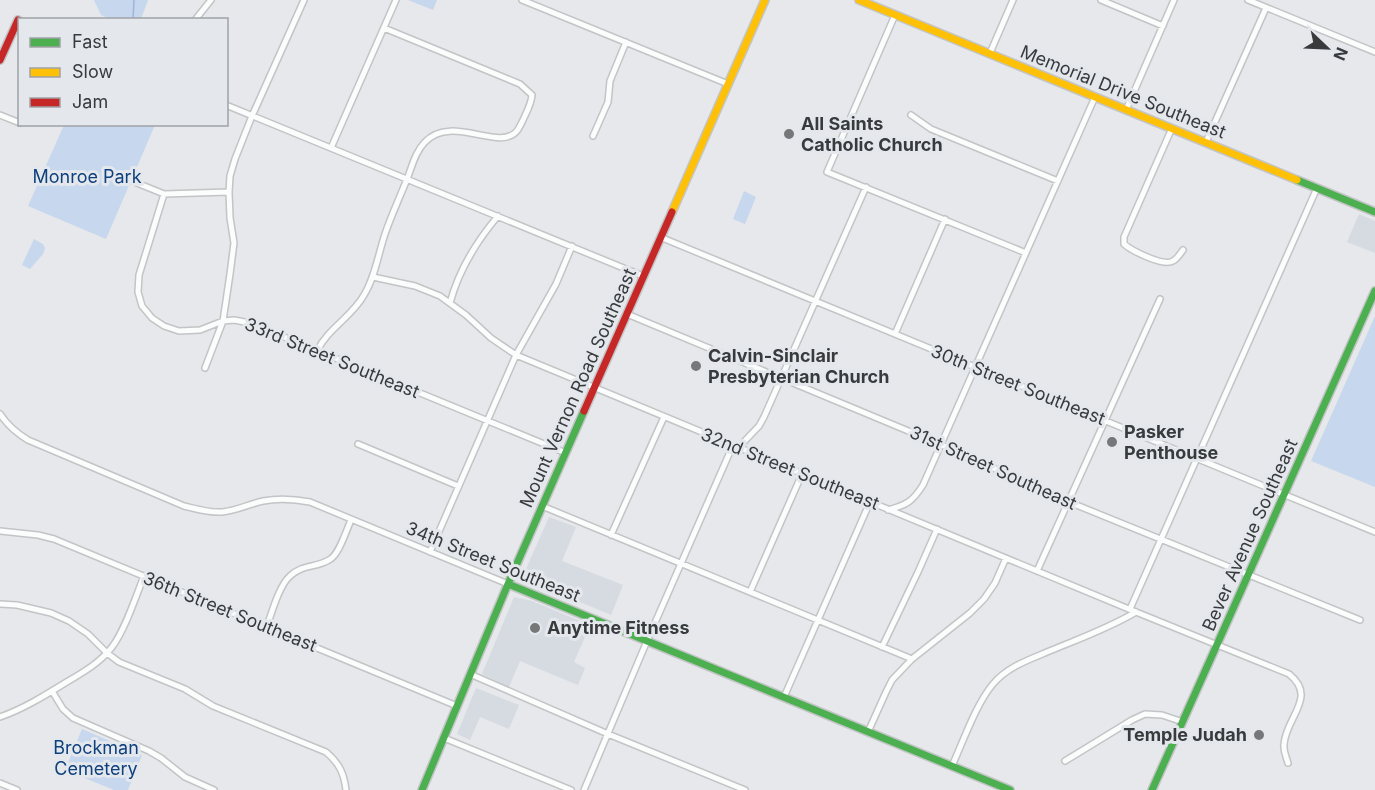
<svg xmlns="http://www.w3.org/2000/svg" width="1375" height="790" viewBox="0 0 1375 790" font-family="Inter,sans-serif">
<style>
.built{fill:#d5dbe1}
.green{fill:#c7d7ed}
.lines{fill:none;stroke-linecap:round;stroke-linejoin:round}
.stream{stroke:#9bb6da;stroke-width:1.5}
.street-casing{stroke:#c3c4c6;stroke-width:8}
.fast-casing{stroke:#c3c4c6;stroke-width:10}
.slow-casing{stroke:#c3c4c6;stroke-width:10}
.jam-casing{stroke:#c3c4c6;stroke-width:10}
.street{stroke:#fbfcfc;stroke-width:5}
.fast{stroke:#4caf50;stroke-width:7}
.slow{stroke:#ffc107;stroke-width:7}
.jam{stroke:#c62828;stroke-width:7}
.poi-dot{fill:#757779;stroke:#e4e8ed;stroke-width:2}
.labels{text-anchor:middle;stroke-width:6;stroke-linejoin:round;paint-order:stroke}
.street-label{font-size:18px;fill:#383a3c;stroke:#e4e8ed}
.poi-label{font-size:18px;font-weight:bold;fill:#383a3c;stroke:#e4e8ed;text-anchor:start}
.park-label{font-size:18px;fill:#0e407d;stroke:#e4e8ed}
</style>
<rect width="100%" height="100%" fill="#e6e8eb"/>
<!-- built -->
<path class="built" d="M1359,214L1375,221V253L1347,242Z
M549,517L576,527L562,561L623,585L611,615L522,578Z
M514,597L532,601L590,625L574,662L585,668L578,685L520,661L509,687L482,674Z
M476,688L519,705L509,729L480,717L470,740L457,734Z"/>
<!-- green -->
<path class="green" d="M94,0H148L141,19H110L101,15Z
M408,0H437L433,10Z
M64,125H155L106,239L28,206Z
M744,191L756,197L745,224L733,219Z
M34,239L43,244L45,248L43,254L30,269L22,265Z
M1375,316V487L1311,461Z
M82,729L142,755L128,790H114L65,770Z"/>
<g class="lines">
<!-- stream -->
<path class="stream" d="M133,20L134,0"/>
<!-- street casing -->
<g class="street-casing">
<path id="street" d="M522,0L728,84
M1101,0L1163,26
M1248,0L1375,52
M895,15L827,172L1026,253
M195,20L211,0
M990,53L1013,0
M226,105L643,276
M1126,110L1174,0
M0,115L20,123
M911,115L931,129L1058,181
M1172,128L1124,237V244C1132,251 1164,267 1173,261C1177,259 1180,254 1183,250
M593,136L608,102L610,81L626,42
M1206,142L1266,8
M331,148L396,0
M132,181L164,194L229,192
M164,194L139,275L138,292L142,306L152,318L164,326L179,331L200,330L223,321L234,320L250,323L566,453
M660,237L1375,532
M373,277L415,286L440,296L466,315L491,338L516,355L1136,612L1289,674C1318,697 1286,717 1284,744C1283,751 1286,756 1288,763
M450,303C459,269 476,242 498,216
M627,314L942,445L1069,502L1360,620
M895,334L945,219
M317,351C328,328 352,317 364,295C375,277 378,255 385,234C391,216 400,197 407,179C412,167 415,152 425,142C451,114 498,151 516,132C519,129 521,124 523,120C527,111 531,105 532,95L520,84L384,28
M205,368L223,321L230,274L234,243L230,218L229,192L230,176L235,159L252,116L304,0
M0,414C8,426 16,433 28,440L184,506C197,509 209,513 222,512C236,511 249,504 263,501C279,498 294,499 310,502L508,584
M358,444L458,486
M738,448L759,426L764,417L866,187
M542,506L912,659
M888,510C907,505 913,501 923,485L1095,97
M0,531L38,535L54,539L457,706
M611,535L664,417
M430,552L516,355L556,284L572,246
M1037,571L1160,299
M750,592L802,474
M0,604L17,605L51,613L69,621L88,634L107,653L119,662L185,689L213,706L326,752C339,763 344,773 346,790
M1130,609L1317,188
M267,626C272,612 279,586 290,576C303,564 315,568 329,560C339,555 346,531 351,520
M882,647L918,572L937,529
M470,674L608,734L745,790
M52,691L63,709L73,718L149,751L161,758L185,777L214,790
M784,697L870,502
M0,717C23,709 44,696 65,683C82,673 100,663 112,647C125,630 136,596 144,576
M868,732L886,692L892,680L912,659L970,613L984,599L995,583L1006,558
M444,738L571,790
M1065,761L1132,720L1145,714L1162,715L1183,722
M952,766C963,742 976,704 993,684C1008,666 1031,659 1052,650C1081,638 1109,628 1136,612
M0,783L17,790
M584,790L647,641L733,445"/>
</g>
<!-- fast casing -->
<g class="fast-casing">
<path id="fast" d="M1297,180L1375,212
M508,584L1010,790
M422,790L508,584L584,411
M1152,790L1375,291"/>
</g>
<!-- slow casing -->
<g class="slow-casing">
<path id="slow" d="M859,0L1297,180
M672,212L765,0"/>
</g>
<!-- jam casing -->
<g class="jam-casing">
<path id="jam" d="M0,60L18,20
M584,411L672,212"/>
</g>
<!-- street -->
<use href="#street" class="street"/>
<!-- fast -->
<use href="#fast" class="fast"/>
<!-- slow -->
<use href="#slow" class="slow"/>
<!-- jam -->
<use href="#jam" class="jam"/>
</g>
<!-- markers -->
<g class="poi-dot">
<circle cx="789" cy="134" r="6"/>
<circle cx="696" cy="366" r="6"/>
<circle cx="1112" cy="442" r="6"/>
<circle cx="535" cy="628" r="6"/>
<circle cx="1259" cy="735" r="6"/>
</g>
<g class="labels">
<!-- street labels -->
<g class="street-label">
<text transform="translate(1123 92) rotate(22)" y="6">Memorial Drive Southeast</text>
<text transform="translate(332 358) rotate(22)" y="6">33rd Street Southeast</text>
<text transform="translate(1018 385) rotate(22)" y="6">30th Street Southeast</text>
<text transform="translate(578 388) rotate(-66)" y="6">Mount Vernon Road Southeast</text>
<text transform="translate(993 468) rotate(24)" y="6">31st Street Southeast</text>
<text transform="translate(790 469) rotate(22)" y="6">32nd Street Southeast</text>
<text transform="translate(1250 535) rotate(-66)" y="6">Bever Avenue Southeast</text>
<text transform="translate(493 562) rotate(22)" y="6">34th Street Southeast</text>
<text transform="translate(230 612) rotate(22)" y="6">36th Street Southeast</text>
</g>
<!-- poi labels -->
<g class="poi-label">
<text x="801" y="130">All Saints<tspan x="801" dy="21">Catholic Church</tspan></text>
<text x="708" y="362">Calvin-Sinclair<tspan x="708" dy="21">Presbyterian Church</tspan></text>
<text x="1124" y="438">Pasker<tspan x="1124" dy="21">Penthouse</tspan></text>
<text x="547" y="634">Anytime Fitness</text>
<text x="1247" y="741" text-anchor="end">Temple Judah</text>
</g>
<!-- park labels -->
<g class="park-label">
<text x="87" y="183">Monroe Park</text>
<text x="96" y="754">Brockman<tspan x="96" dy="21">Cemetery</tspan></text>
</g>
</g>
<!-- legend -->
<rect x="18" y="18" width="210" height="108" fill="#e4e8ed" stroke="#9fa2a6" stroke-width="1.5"/>
<rect x="30" y="38" width="30" height="9" fill="#4caf50" stroke="#9fa2a6" stroke-width="1.5"/>
<text x="72" y="48" font-size="18" fill="#383a3c">Fast</text>
<rect x="30" y="68" width="30" height="9" fill="#ffc107" stroke="#9fa2a6" stroke-width="1.5"/>
<text x="72" y="78" font-size="18" fill="#383a3c">Slow</text>
<rect x="30" y="98" width="30" height="9" fill="#c62828" stroke="#9fa2a6" stroke-width="1.5"/>
<text x="72" y="108" font-size="18" fill="#383a3c">Jam</text>
<!-- north arrow -->
<g transform="translate(1327 48) rotate(113)" stroke="#e4e8ed" stroke-width="4.5" paint-order="stroke">
<path d="M0-4.5L10 22L0 15L-10 22Z" fill="#383a3c"/>
<text y="-9" font-size="16" font-weight="bold" text-anchor="middle" fill="#383a3c">N</text>
</g>
</svg>
